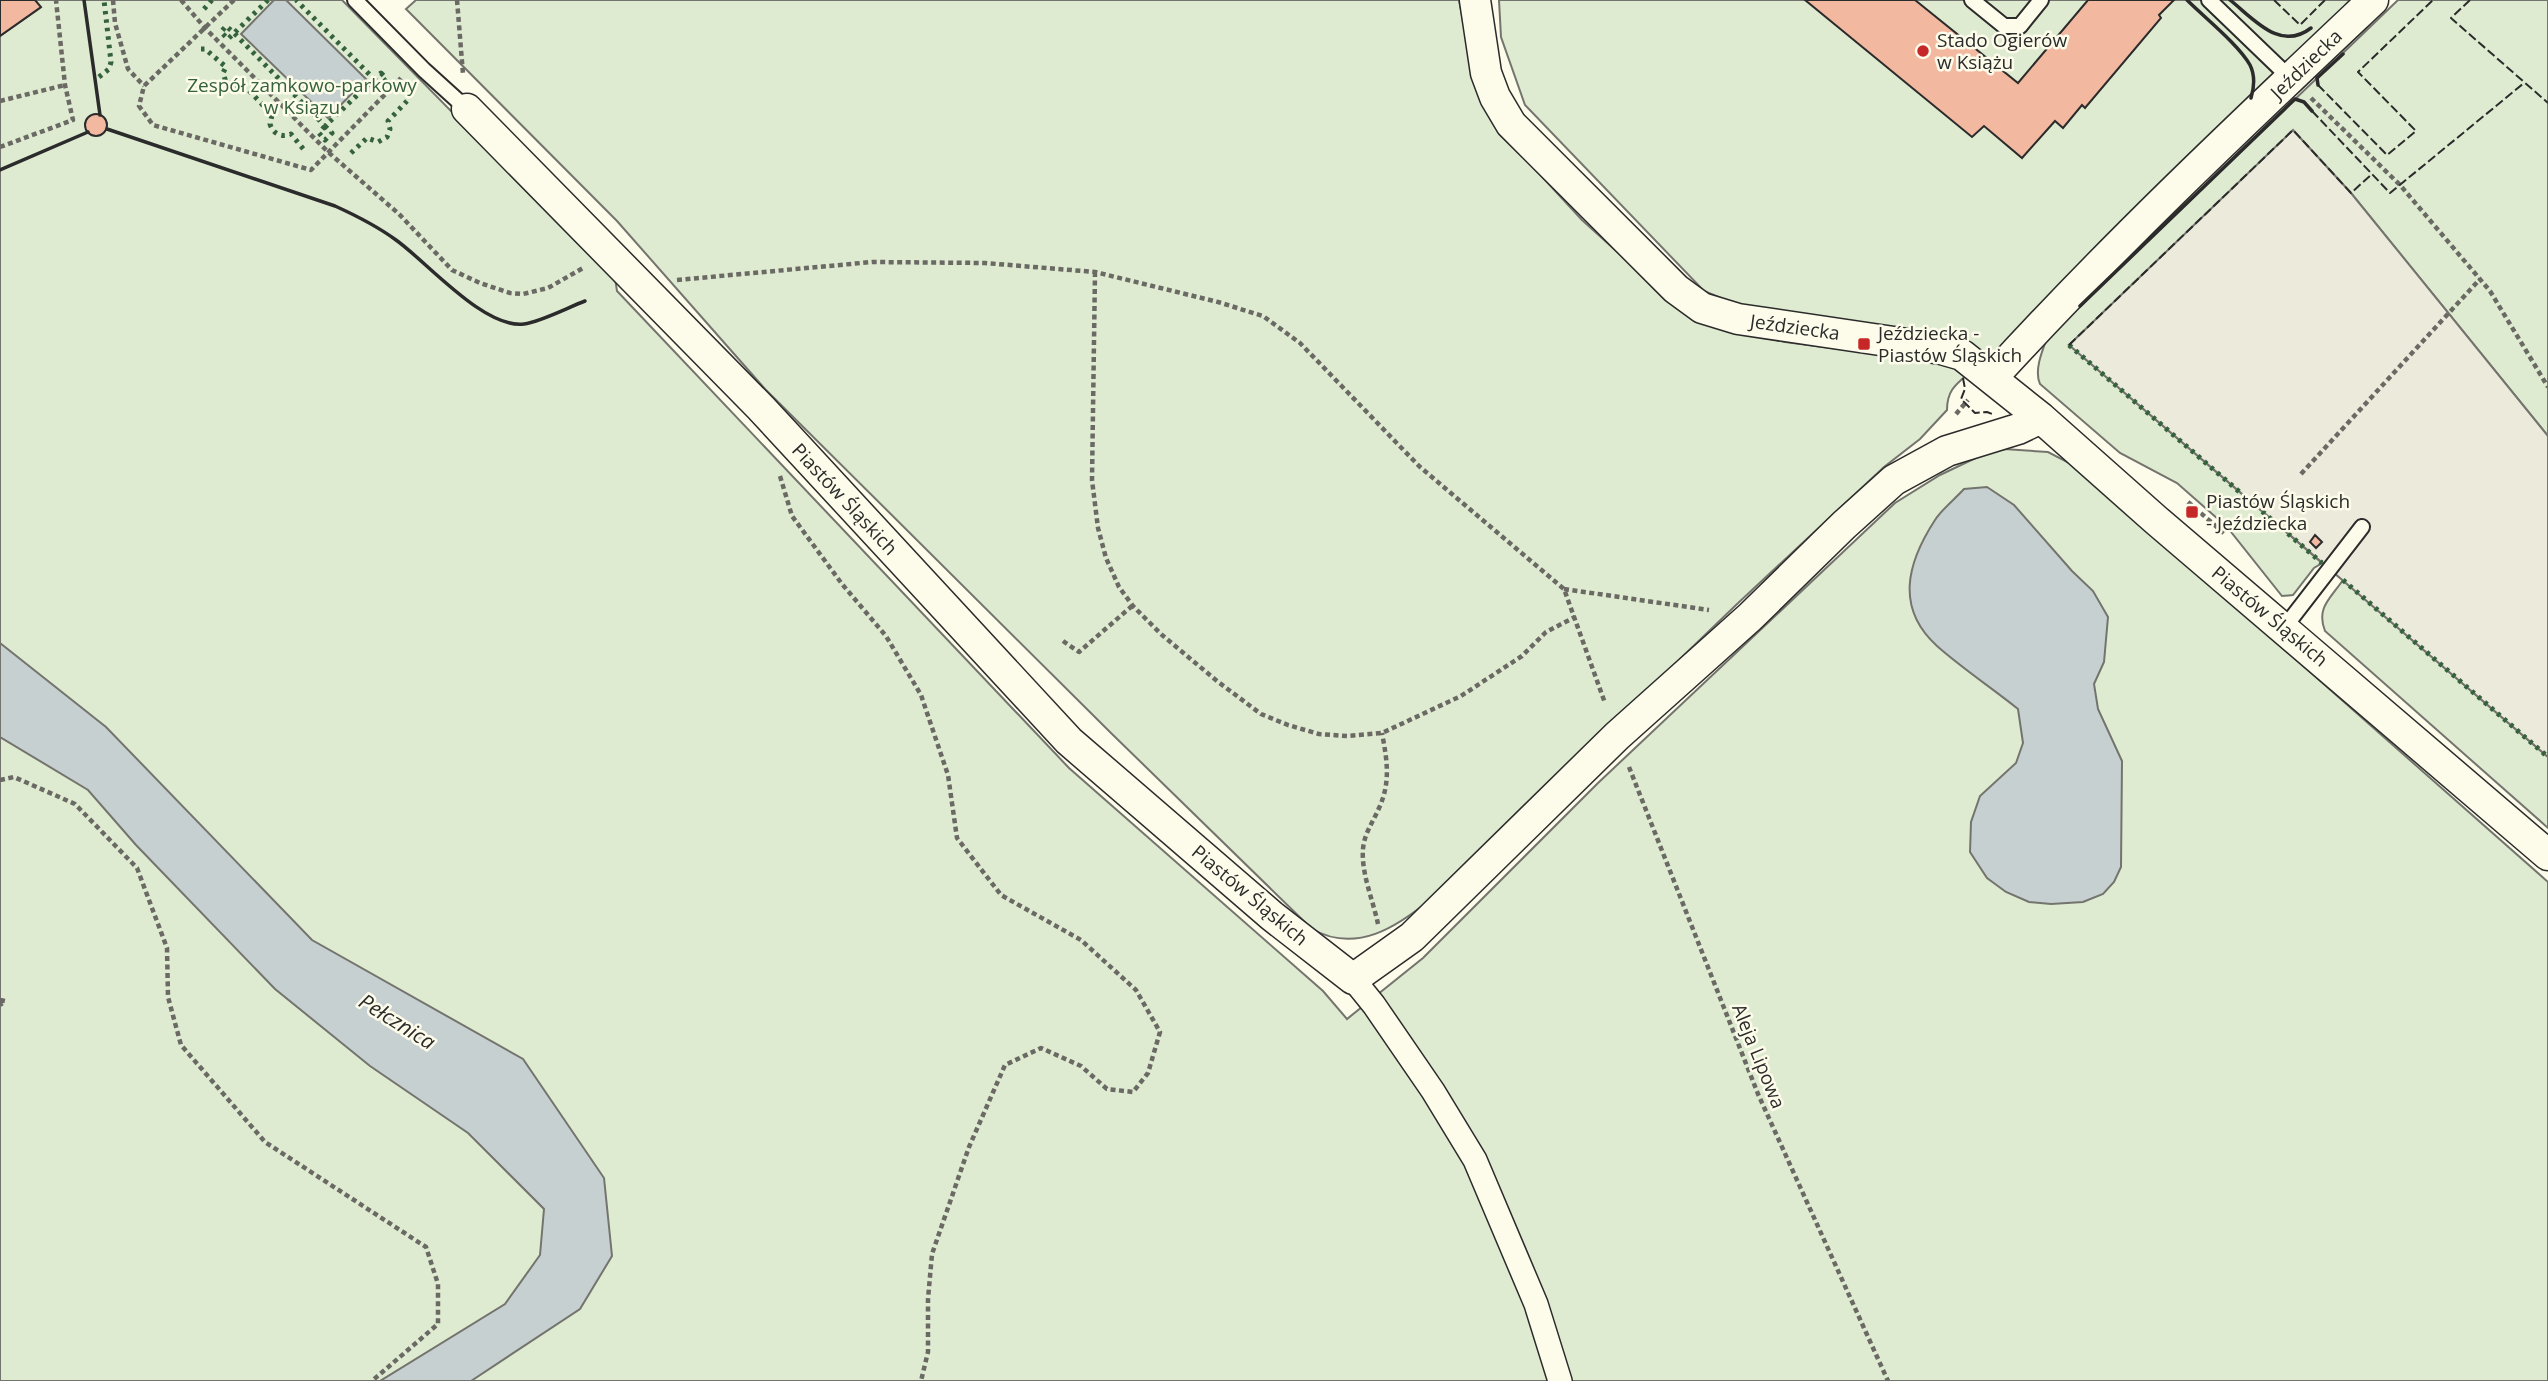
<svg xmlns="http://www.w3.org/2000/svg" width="2548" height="1381" viewBox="0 0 2548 1381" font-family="'Open Sans',sans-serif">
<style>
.green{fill:#deebd1;stroke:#74746e;stroke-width:2}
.parking{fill:#eceadb;stroke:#74746e;stroke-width:2}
.water{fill:#c7d0d0;stroke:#74746e;stroke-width:2}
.building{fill:#f2b8a0;stroke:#2b2b2b;stroke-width:2}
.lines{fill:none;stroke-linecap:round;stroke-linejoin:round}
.service-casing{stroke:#2b2b2b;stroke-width:18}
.pedestrian-casing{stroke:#2b2b2b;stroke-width:26}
.minor-casing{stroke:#2b2b2b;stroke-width:33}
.path{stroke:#6a6964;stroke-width:4.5;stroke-dasharray:5 3.5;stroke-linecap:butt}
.service{stroke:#fdfbea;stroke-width:14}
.pedestrian{stroke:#fdfbea;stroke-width:23}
.minor{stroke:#fdfbea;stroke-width:30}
.hedge{stroke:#34623c;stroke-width:5;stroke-dasharray:3.5 5;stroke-linecap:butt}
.fence{stroke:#2b2b2b;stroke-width:2;stroke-dasharray:9 3.5;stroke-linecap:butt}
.wall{stroke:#2b2b2b;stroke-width:3.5}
.poi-dot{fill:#c62828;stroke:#fdfbea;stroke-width:2.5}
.labels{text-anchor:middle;stroke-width:5;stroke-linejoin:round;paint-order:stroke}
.poi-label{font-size:19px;fill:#2b2b2b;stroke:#fdfbea;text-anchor:start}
.street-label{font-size:19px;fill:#2b2b2b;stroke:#fdfbea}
.park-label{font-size:19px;fill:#34623c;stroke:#fdfbea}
.water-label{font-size:21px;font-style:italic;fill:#2b2b2b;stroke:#fdfbea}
</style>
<rect width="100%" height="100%" fill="#fdfbea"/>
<!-- green -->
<path class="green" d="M35,0H342L615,278L617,291L1069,768L1323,991L1347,1019L1423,958L1598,783L1895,503L1940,475L1982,455L2004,449L2048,452L2079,468L2548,882V1381H0V36L40,8Z
M416,0H1459L1472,68L1497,128L1582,220L1677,306L1711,325L1785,342L1932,361L1969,373C1955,385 1947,391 1947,410L1920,439L1884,467L1736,605L1431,899C1397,927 1356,954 1312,929L1111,733L765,389L617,221L406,9Z
M1499,0H2361L1996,359L1972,346L1750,310L1704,291L1525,105L1501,37Z
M2398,0H2548V436L2351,193L2069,345L2322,563L2314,568L2293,595L2282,596L2227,527L2177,483L2120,453L2040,384C2034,371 2042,351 2047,338Z
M2343,580L2548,757V828L2325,631C2316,608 2330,599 2343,580Z"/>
<!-- parking -->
<path class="parking" d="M2293,130L2351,193L2548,436V757L2069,345Z"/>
<!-- water -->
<path class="water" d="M274,0H286L366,79L328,118L241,34Z
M1987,487L2014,505L2072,571L2093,591L2108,617L2104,662L2094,684L2098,709L2122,761L2121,867L2114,882L2103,894L2083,902L2051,904L2029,902L2006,892L1987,878L1970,852L1971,822L1980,796L2016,763L2023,743L2018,709C1992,688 1963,669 1937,646C1895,608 1907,563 1935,520C1942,509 1955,499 1964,489Z
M0,643L106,727L312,940L523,1059L604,1178L612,1256L580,1309L471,1381H380L505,1304L540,1255L544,1209L468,1133L370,1066L275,989L136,845L88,790L0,737Z"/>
<!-- building -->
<path class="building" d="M0,0H35L41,7L0,36Z
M1805,0H1915L2018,83L2088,0H2174L2159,15L2161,18L2085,108L2082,105L2063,128L2055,121L2022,158L1984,126L1972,137Z
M85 125a11 11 0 1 1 22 0a11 11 0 1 1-22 0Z
M2315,535L2322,542L2316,548L2310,542Z"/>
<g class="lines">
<!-- service casing -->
<g class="service-casing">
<path id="service" d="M355,0L424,70L467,109
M1972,0L2004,26H2020L2041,0
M2209,0L2290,78
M2284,628L2362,527"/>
</g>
<!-- pedestrian casing -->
<g class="pedestrian-casing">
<path id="pedestrian" d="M1353,979L1374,1005L1433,1091L1475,1160L1536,1304L1560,1381"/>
</g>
<!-- minor casing -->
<g class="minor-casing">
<path id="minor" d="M1475,0L1486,73L1495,97L1511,124L1676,289L1702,308L1738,319L1941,349L1962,355L2041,418L2156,520L2548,855
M467,109L761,408L1069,741L1272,916L1353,979L1412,937L1617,736L1750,617L1844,525L1894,480L1947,451L2018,429L2041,418
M1992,378C2112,246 2243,123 2373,0"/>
</g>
<!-- path -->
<path class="path" d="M113,0L115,23L128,69L144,86
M181,0L205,28L328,152L399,214L452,270L480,283L510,293L523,294L548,288L583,268
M234,0L144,86L139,106L153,125L311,170L401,78
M457,0L463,74
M2311,98L2400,185L2490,291L2548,387
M0,101L65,85
M0,147L73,120L65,85L56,0
M1095,272L1092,480L1098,528L1106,558L1119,587L1133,606L1162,635L1217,681L1261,714L1288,725L1319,734L1347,736L1382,733L1461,696L1522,656L1546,632L1575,617
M677,280L872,262L985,263L1095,272L1218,302L1263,316L1300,343L1419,466L1564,589L1605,703
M1956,414L1968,400
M2301,474L2480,279
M780,476L792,516L842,584L886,636L921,695L948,775L957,838L1001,895L1081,940L1136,990L1160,1032L1148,1073L1133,1092L1107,1089L1081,1066L1041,1048L1005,1065L969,1147L932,1254L928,1299V1352L921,1381
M2188,502L2226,535
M1564,589L1709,610
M1063,641L1079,652L1132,606
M1629,767L1758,1094L1888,1381
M0,780L14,777L75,804L137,868L167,948L168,997L181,1045L265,1142L426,1247L438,1284V1324L372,1381
M1378,924C1373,900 1361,873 1363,849C1364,834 1373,822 1379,808C1391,782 1387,760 1382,733
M0,1000L5,1001L0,1005"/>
<!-- service -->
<use href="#service" class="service"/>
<!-- pedestrian -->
<use href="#pedestrian" class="pedestrian"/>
<!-- minor -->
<use href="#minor" class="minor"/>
<!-- hedge -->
<path class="hedge" d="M268,0L228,39L221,32L226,26L234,33L325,126L374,79L296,0
M204,9L212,0
M201,49H205L226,67L223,73L227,85L236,88L244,85L272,115L270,124C273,134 282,138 291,134L305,151
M381,73L387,79L380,85L374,79Z
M99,77L109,69L111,62L104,0
M325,126L332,133L325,140L319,133Z
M351,153L367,138L378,142L387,137L390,129L388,121L407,101
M2069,345L2322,563
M2343,580L2548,757"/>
<!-- fence -->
<path class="fence" d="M2274,0L2300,25L2325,0
M2470,0L2451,18L2548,103
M2318,85L2387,155L2416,131L2358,72L2433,0
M2312,111L2390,193L2524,83
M2069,345L2293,130L2351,193L2372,174
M1963,378L1965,389L1961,399L1975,413L1987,412L1995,415"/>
<!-- wall -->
<path class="wall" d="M84,0L100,115
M2187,0C2204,17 2239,45 2250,65C2255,75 2254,88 2251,98
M2230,0C2254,19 2280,52 2311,28
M2318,85L2317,78L2343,54
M107,129L335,206C357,216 377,226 396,240C427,262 484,329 524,324C540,322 569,307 585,301
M0,170L88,132
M2080,306L2295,99L2304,102L2312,111"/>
</g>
<!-- markers -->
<g class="poi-dot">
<circle cx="1923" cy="51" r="7"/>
<rect x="1857" y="337" width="14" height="14" rx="3.5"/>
<rect x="2185" y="505" width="14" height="14" rx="3.5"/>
</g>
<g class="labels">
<!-- poi labels -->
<g class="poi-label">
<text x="1937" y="47">Stado Ogierów<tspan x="1937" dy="22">w Książu</tspan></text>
<text x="1878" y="340">Jeździecka -<tspan x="1878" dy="22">Piastów Śląskich</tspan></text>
<text x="2206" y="508">Piastów Śląskich<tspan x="2206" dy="22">- Jeździecka</tspan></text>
</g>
<!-- street labels -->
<g class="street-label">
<text transform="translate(2306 64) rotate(-44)" y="7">Jeździecka</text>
<text transform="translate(1795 327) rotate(8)" y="7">Jeździecka</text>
<text transform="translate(845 499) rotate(47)" y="7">Piastów Śląskich</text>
<text transform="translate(2270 616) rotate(40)" y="7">Piastów Śląskich</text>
<text transform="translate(1250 895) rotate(40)" y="7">Piastów Śląskich</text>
<text transform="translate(1759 1056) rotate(68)" y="7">Aleja Lipowa</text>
</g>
<!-- park labels -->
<g class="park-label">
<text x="302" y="92">Zespół zamkowo-parkowy<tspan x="302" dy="22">w Ksiązu</tspan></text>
</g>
<!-- water labels -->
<g class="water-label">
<text transform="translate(397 1022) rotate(32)" y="7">Pełcznica</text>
</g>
</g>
</svg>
